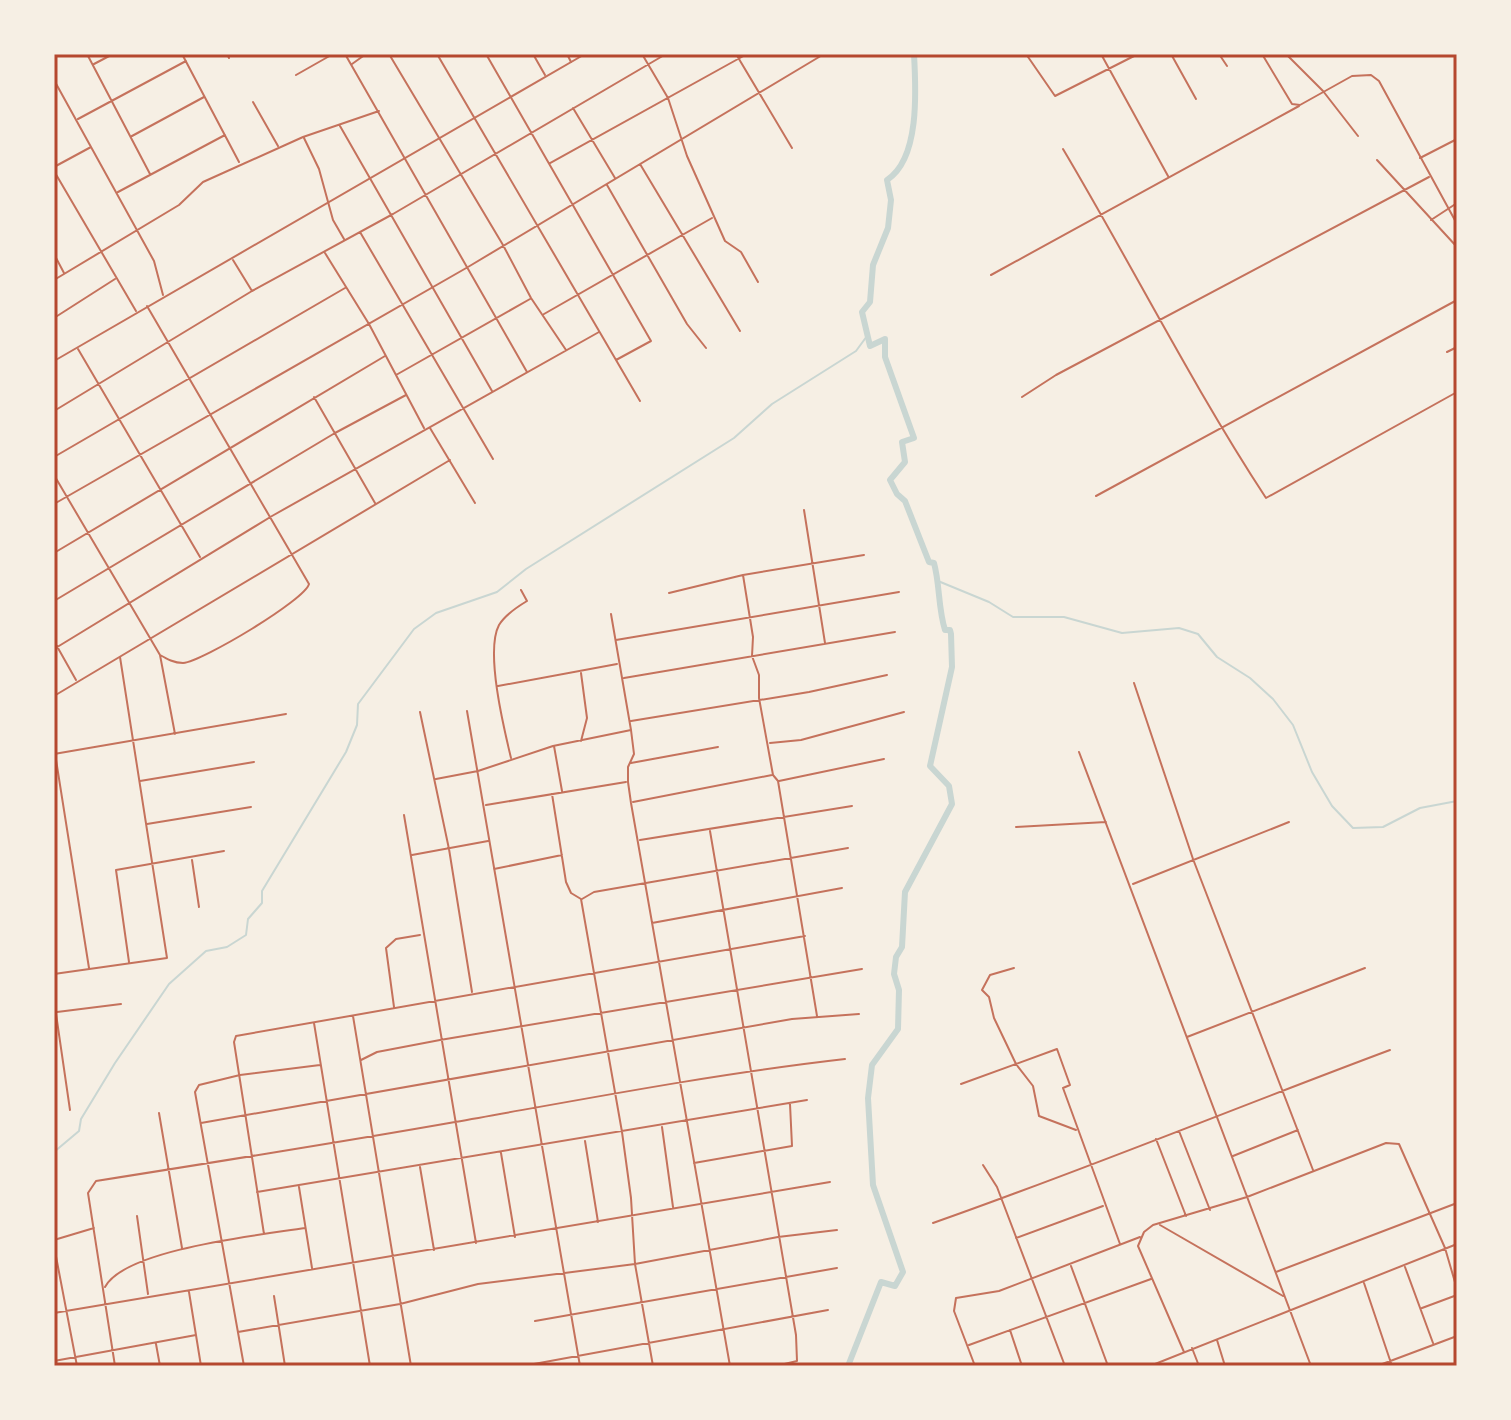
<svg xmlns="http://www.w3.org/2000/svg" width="1511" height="1420" viewBox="0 0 1511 1420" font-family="'PT Sans',sans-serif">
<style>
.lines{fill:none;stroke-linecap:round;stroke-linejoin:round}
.stream{stroke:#c9d6d2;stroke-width:2}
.river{stroke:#c9d6d2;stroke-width:6}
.minor{stroke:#c5725c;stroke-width:2}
.tertiary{stroke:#c5725c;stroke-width:2}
.neatline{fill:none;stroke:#b5482f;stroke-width:3}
</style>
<rect width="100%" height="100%" fill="#f6efe4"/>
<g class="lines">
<!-- stream -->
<path class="stream" d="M938,581L989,602L1013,617H1064L1122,633L1179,628L1198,634L1217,657L1250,678L1273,699L1293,725L1312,772L1332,806L1353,828L1383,827L1420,808L1457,801
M54,1152L79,1131L81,1119L115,1063L169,984L206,951L227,947L246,935L248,919L262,903V891L346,752L357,725L358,704L414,629L436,613L497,592L526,569L734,438L772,404L856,351L867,336"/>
<!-- river -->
<path class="river" d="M848,1366L881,1282L895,1286L903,1272L873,1185L868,1098L872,1065L898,1029L899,990L894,974L896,957L902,947L905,892L952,804L949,786L930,766L952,667L951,634L950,630H945C938,608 940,585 934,563L929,562L905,501L897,494L890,480L905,462L902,442L914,438L885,357V339L870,346L862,312L870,302L873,265L888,228L891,200L887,180C920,159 916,90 914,54"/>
<!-- minor -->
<path class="minor" d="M87,54L150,174
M182,54L239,162
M227,54L229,58
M345,54L527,372
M389,54L503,245L531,298L566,350
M437,54L640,401
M486,54L651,341L616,360
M533,54L545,75
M567,54L571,62
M642,54L668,98L687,156L725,241L741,252L758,282
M736,54L792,148
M1026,54L1055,96L1138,54
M1101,54L1168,176
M1171,54L1196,99
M1219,54L1227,66
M1286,54L1323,91L1358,136
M94,64L113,54
M352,64L366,54
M296,75L333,54
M54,80L154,261L163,295
M253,102L278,146
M573,108L615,178
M78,119L186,61
M340,126L492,391
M132,136L204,97
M304,138L319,169L333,220L344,239
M1063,149C1132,265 1192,385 1266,498L1457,392
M1420,158L1457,139
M1377,160L1457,247
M550,163L747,54
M640,164L740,331
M54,167L91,147
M54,171L136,311
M607,185L687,324L706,348
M118,192L225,135
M1431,220L1457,203
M360,232L493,459
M325,253L369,324L424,428
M54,254L64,273
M233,260L252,291
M991,275L1299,106
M54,280L179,205L203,182L303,137L379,111
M147,306L309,584C305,600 203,661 183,663C174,663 167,659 160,655
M544,314L712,218
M54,318L115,279
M78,349L200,557
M1447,352L1457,347
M396,375L530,299
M314,397L375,503
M1022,397L1056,375L1429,177
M54,411L252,291L393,214L666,54
M430,428L475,503
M54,457L345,288
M54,475L160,655L175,734
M1096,496L1457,300
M54,504L468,267L824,54
M804,510L825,643
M54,553L385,356
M743,575L753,637L752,656L759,675V698L773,775L778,781L817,1016
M669,593L743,575L864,555
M54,601L335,433L406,395
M611,614L631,730L634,754L628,767V782L631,803L730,1366
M616,640L899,592
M54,641L76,680
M54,649L272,516L599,332
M624,678L895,632
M1134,683L1193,859L1313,1170
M498,686L617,664
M54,696L450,460
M467,711L580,1366
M420,712L449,849L472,992
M631,721L809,692L887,675
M581,741L587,718L581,673
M770,743L801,740L904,712
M554,746L562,791
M54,747L89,968
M1079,752L1311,1366
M54,754L286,714
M511,758C504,729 485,651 499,625C505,615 517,607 527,601L521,590
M631,763L718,747
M436,779L478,771L553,746L631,730
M140,781L254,762
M779,781L884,759
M552,794L566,882L571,893L581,899L622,1132L631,1198L635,1264L653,1366
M633,802L772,775
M486,805L626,782
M404,815L476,1243
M147,824L251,807
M1016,827L1106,822
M710,831L796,1335L797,1361L776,1366
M640,840L852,806
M412,855L488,841
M192,860L199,907
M494,869L562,855
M1133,884L1289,822
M582,899L594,892L848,848
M652,923L842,888
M129,962L116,870L224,851
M1014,968L990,975L982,990L989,997L994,1018L1016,1064L1033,1086L1039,1116L1076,1130
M54,974L167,958L120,657
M54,1000L70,1110
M394,1007L386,948L396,939L420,935
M57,1012L121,1004
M353,1016L411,1366
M314,1023L370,1366
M1187,1037L1365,968
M361,1060L377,1052L440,1040L862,969
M961,1084L1057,1049L1070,1085L1063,1088L1120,1244
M159,1113L182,1248
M201,1123L792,1019L859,1014
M662,1127L673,1207
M1179,1131L1210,1210
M1156,1139L1186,1216
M585,1141L598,1222
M501,1153L515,1237
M1233,1156L1298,1130
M694,1163L792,1146L790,1104
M983,1165L997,1187L1065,1366
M420,1167L434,1250
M299,1187L312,1268
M257,1192L807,1100
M137,1216L148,1294
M933,1223C1087,1169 1237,1107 1390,1050
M1160,1225L1283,1296
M264,1234L234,1042L236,1036L805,936
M1016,1238L1103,1206
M54,1240L94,1228
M54,1246L77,1366
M1071,1266L1108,1366
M1405,1267L1433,1343
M1276,1272L1457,1203
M1364,1283L1392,1366
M105,1287C125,1249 261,1235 305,1228
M189,1292L201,1366
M274,1296L285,1366
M1422,1308L1457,1295
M54,1313L830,1182
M535,1321L837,1268
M1010,1330L1022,1366
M238,1332L400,1304L478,1284L635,1264L778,1237L837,1230
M1217,1340L1225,1366
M156,1344L160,1366
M969,1345L1151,1279
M1192,1348L1199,1366
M1184,1352L1138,1246L1144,1232L1153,1225L1247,1197L1386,1143L1399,1144L1445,1248L1457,1289
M54,1361L196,1335
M115,1366L88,1193L96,1181C216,1162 336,1143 455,1122C585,1099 714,1074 845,1059
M244,1366L195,1092L199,1085L240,1075L320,1065
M523,1366L828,1310
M975,1366L954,1311L956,1298L999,1291L1140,1237
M1150,1366L1457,1244
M1377,1366L1457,1336"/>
<!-- tertiary -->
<path class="tertiary" d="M1262,54L1292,104L1300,105L1352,76L1371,75L1379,81L1457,224
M54,361L585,54"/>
</g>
<!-- border -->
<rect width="1511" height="1420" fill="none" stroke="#f6efe4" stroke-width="112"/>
<rect x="56" y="56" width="1399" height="1308" class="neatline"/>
</svg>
